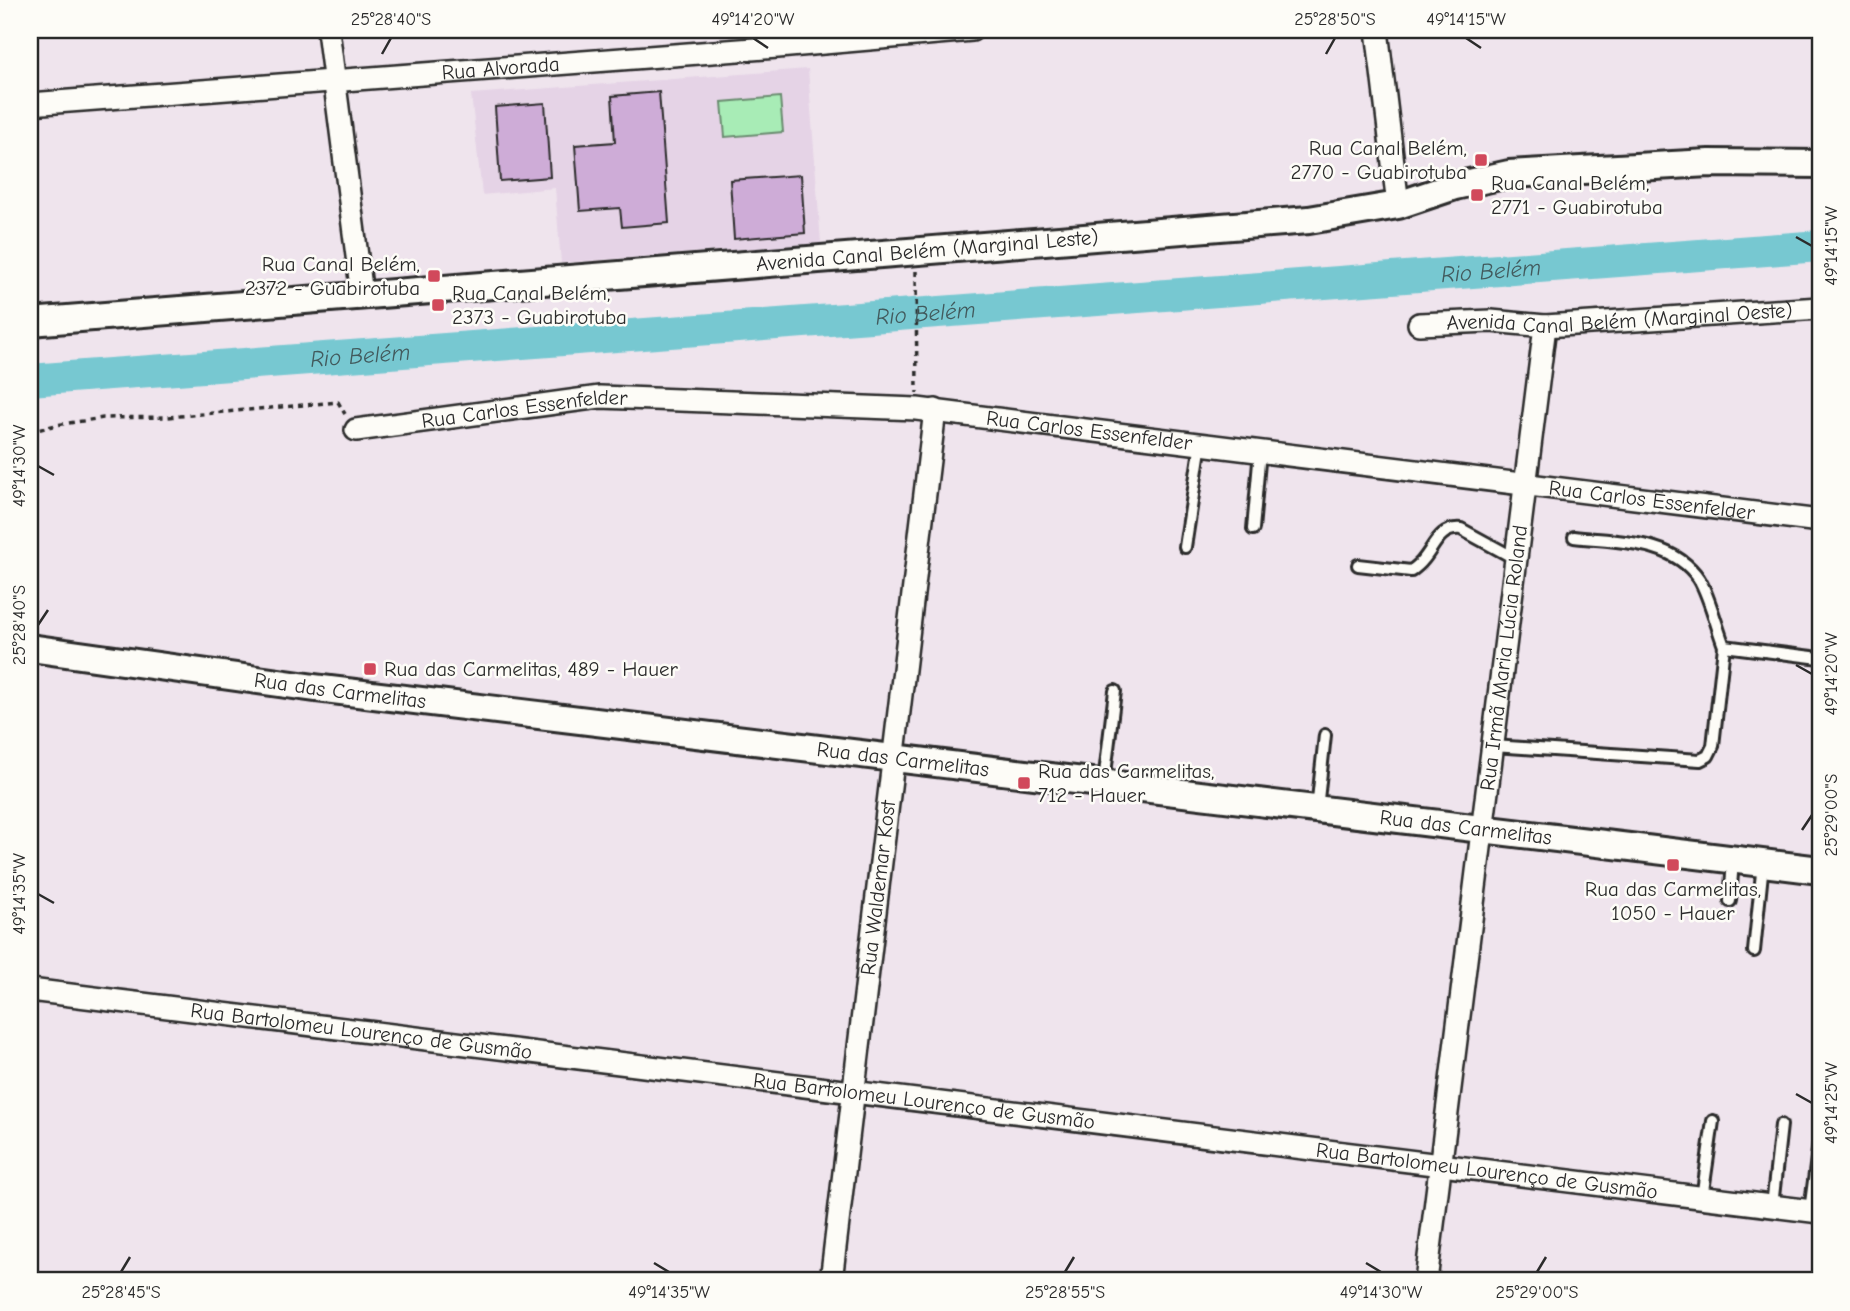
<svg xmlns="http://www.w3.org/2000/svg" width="1850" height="1311" viewBox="0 0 1850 1311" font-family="'Comic Neue',sans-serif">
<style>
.built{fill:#e5d3e6}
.green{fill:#a8ecb6;stroke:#6a8c70;stroke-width:2}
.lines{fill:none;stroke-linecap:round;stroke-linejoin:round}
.river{stroke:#77c8d1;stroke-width:32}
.building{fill:#ceacd7;stroke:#2b2b2b;stroke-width:2}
.service-casing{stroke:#2b2b2b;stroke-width:16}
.minor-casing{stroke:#2b2b2b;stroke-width:26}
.tertiary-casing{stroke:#2b2b2b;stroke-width:32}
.path{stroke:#2b2b2b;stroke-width:3.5;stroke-dasharray:5 5;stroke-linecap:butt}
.service{stroke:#fdfcf7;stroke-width:10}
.minor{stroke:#fdfcf7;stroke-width:21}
.tertiary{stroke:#fdfcf7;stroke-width:26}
.ticks{fill:none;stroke:#2b2b2b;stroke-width:2.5}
.poi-dot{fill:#d1495b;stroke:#fdfcf7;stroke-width:2.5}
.labels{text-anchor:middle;stroke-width:5;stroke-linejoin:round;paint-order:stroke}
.street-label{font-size:21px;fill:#2b2b2b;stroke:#fdfcf7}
.poi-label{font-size:21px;fill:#2b2b2b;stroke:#fdfcf7;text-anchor:start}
.water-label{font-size:23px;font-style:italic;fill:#425a5d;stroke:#fdfcf7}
.neatline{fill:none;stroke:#2b2b2b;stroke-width:2.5}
.ticks-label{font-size:18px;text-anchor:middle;fill:#2b2b2b}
</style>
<rect width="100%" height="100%" fill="#efe4ed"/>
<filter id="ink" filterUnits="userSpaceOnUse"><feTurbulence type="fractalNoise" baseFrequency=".0143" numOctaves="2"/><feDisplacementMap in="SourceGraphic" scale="14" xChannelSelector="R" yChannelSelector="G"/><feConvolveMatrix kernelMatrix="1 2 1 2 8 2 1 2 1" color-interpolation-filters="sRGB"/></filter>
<g filter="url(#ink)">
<!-- built -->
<path class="built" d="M808,69L821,243L561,263L555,188L482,195L471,94Z"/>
<!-- green -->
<path class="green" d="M780,97L783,132L725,137L722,102Z"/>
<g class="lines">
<!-- river -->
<path class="river" id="s1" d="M30,380L1820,246"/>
</g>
<!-- building -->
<path class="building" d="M659,92L669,223L622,227L620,208L580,211L575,145L615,142L612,96Z
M545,103L550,177L500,181L495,107Z
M801,175L805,233L734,239L730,180Z"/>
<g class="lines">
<!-- service casing -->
<g class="service-casing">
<path id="service" d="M1253,529L1260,451
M1574,537C1616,542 1673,539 1699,579C1709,595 1717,628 1724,646
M1185,547L1201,443
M1358,565L1411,571C1415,568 1420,564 1423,560C1435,546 1439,527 1461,529L1516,559
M1493,746L1700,760L1708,756L1713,746L1724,646L1820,658
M1104,782L1115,691
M1317,809L1325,735
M1730,901L1733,860
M1754,951L1763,863
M1702,1198L1713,1121
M1772,1206L1781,1125
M1810,1211L1820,1135"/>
</g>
<!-- minor casing -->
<g class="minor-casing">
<g id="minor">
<path d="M328,30L362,295"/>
<path d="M1377,30L1398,205"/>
<path id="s2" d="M30,104L778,47L972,30"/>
<path id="s3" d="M1419,324L1491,321L1545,326L1820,308"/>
<path id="s4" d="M356,430L600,397L917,409L1820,521"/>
<path id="s5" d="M30,990L1820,1212"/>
<path id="s6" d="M831,1281L935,410"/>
<path id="s7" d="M1426,1281L1545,326"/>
</g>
</g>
<!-- tertiary casing -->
<g class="tertiary-casing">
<g id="tertiary">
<path id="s8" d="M30,322L1309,220L1398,205L1455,186L1509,174L1709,163L1820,164"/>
<path id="s9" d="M30,648L315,688L1820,870"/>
</g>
</g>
<!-- path -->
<path class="path" d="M916,271L917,393
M30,432L56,425L103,418L168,417L338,402L345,414"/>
<!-- service -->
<use href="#service" class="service"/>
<!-- minor -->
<use href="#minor" class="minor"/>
<!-- tertiary -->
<use href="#tertiary" class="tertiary"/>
</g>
</g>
<!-- ticks -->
<path class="ticks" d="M753,38L768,48M1466,38L1481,48M382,54L391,38M1326,54L1335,38M1796,237L1812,246M38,466L54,475M38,625L48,610M1796,665L1812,674M1802,830L1812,815M38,894L54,903M1796,1094L1812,1103M654,1263L669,1272M1366,1263L1381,1272M121,1272L130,1257M1065,1272L1074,1257M1537,1272L1546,1257"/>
<!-- markers -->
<g class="poi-dot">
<rect x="1474" y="153" width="14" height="14" rx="3.5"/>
<rect x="1470" y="188" width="14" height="14" rx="3.5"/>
<rect x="427" y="269" width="14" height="14" rx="3.5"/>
<rect x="431" y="298" width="14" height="14" rx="3.5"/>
<rect x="363" y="662" width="14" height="14" rx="3.5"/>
<rect x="1017" y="776" width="14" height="14" rx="3.5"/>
<rect x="1666" y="858" width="14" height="14" rx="3.5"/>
</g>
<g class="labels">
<!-- street labels -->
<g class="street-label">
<text dy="7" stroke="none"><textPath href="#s2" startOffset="472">Rua Alvorada</textPath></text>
<text dy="7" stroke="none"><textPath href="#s8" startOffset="900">Avenida Canal Belém (Marginal Leste)</textPath></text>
<text dy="7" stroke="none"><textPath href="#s3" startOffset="201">Avenida Canal Belém (Marginal Oeste)</textPath></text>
<text dy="7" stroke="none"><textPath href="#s4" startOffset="170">Rua Carlos Essenfelder</textPath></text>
<text dy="7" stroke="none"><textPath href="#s4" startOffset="737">Rua Carlos Essenfelder</textPath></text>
<text dy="7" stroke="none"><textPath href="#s4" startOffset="1304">Rua Carlos Essenfelder</textPath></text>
<text dy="7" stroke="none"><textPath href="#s7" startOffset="628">Rua Irmã Maria Lúcia Roland</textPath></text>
<text dy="7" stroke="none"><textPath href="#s9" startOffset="313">Rua das Carmelitas</textPath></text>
<text dy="7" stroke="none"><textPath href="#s9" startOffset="880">Rua das Carmelitas</textPath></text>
<text dy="7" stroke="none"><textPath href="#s9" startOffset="1447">Rua das Carmelitas</textPath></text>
<text dy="7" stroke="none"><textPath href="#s6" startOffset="396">Rua Waldemar Kost</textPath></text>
<text dy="7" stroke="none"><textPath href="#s5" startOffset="334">Rua Bartolomeu Lourenço de Gusmão</textPath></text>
<text dy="7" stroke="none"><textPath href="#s5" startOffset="901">Rua Bartolomeu Lourenço de Gusmão</textPath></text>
<text dy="7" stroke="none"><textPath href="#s5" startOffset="1468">Rua Bartolomeu Lourenço de Gusmão</textPath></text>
</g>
<!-- poi labels -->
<g class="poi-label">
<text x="1467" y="155" text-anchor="end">Rua Canal Belém,<tspan x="1467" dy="24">2770 - Guabirotuba</tspan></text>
<text x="1491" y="190">Rua Canal Belém,<tspan x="1491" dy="24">2771 - Guabirotuba</tspan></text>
<text x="420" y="271" text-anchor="end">Rua Canal Belém,<tspan x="420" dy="24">2372 - Guabirotuba</tspan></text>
<text x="452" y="300">Rua Canal Belém,<tspan x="452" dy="24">2373 - Guabirotuba</tspan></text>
<text x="384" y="676">Rua das Carmelitas, 489 - Hauer</text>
<text x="1038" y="778">Rua das Carmelitas,<tspan x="1038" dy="24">712 - Hauer</tspan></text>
<text x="1673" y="896" text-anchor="middle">Rua das Carmelitas,<tspan x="1673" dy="24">1050 - Hauer</tspan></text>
</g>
<!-- water labels -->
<g class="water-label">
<text dy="8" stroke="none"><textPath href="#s1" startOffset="1465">Rio Belém</textPath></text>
<text dy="8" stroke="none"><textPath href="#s1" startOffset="898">Rio Belém</textPath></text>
<text dy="8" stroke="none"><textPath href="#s1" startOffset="331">Rio Belém</textPath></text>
</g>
</g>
<!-- margin -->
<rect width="1850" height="1311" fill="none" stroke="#fdfcf7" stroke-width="77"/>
<rect x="38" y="38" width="1774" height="1234" class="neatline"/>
<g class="ticks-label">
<text x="391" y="25">25°28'40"S</text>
<text x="753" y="25">49°14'20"W</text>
<text x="1335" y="25">25°28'50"S</text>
<text x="1466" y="25">49°14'15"W</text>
<text transform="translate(1831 246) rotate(-90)" y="6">49°14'15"W</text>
<text transform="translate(19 466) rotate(-90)" y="6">49°14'30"W</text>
<text transform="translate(19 625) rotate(-90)" y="6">25°28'40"S</text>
<text transform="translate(1831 674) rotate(-90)" y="6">49°14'20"W</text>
<text transform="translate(1831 815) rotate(-90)" y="6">25°29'00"S</text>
<text transform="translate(19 894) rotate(-90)" y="6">49°14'35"W</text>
<text transform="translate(1831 1103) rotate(-90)" y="6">49°14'25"W</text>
<text x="121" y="1298">25°28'45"S</text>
<text x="669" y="1298">49°14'35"W</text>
<text x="1065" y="1298">25°28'55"S</text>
<text x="1381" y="1298">49°14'30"W</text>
<text x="1537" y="1298">25°29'00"S</text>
</g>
</svg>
